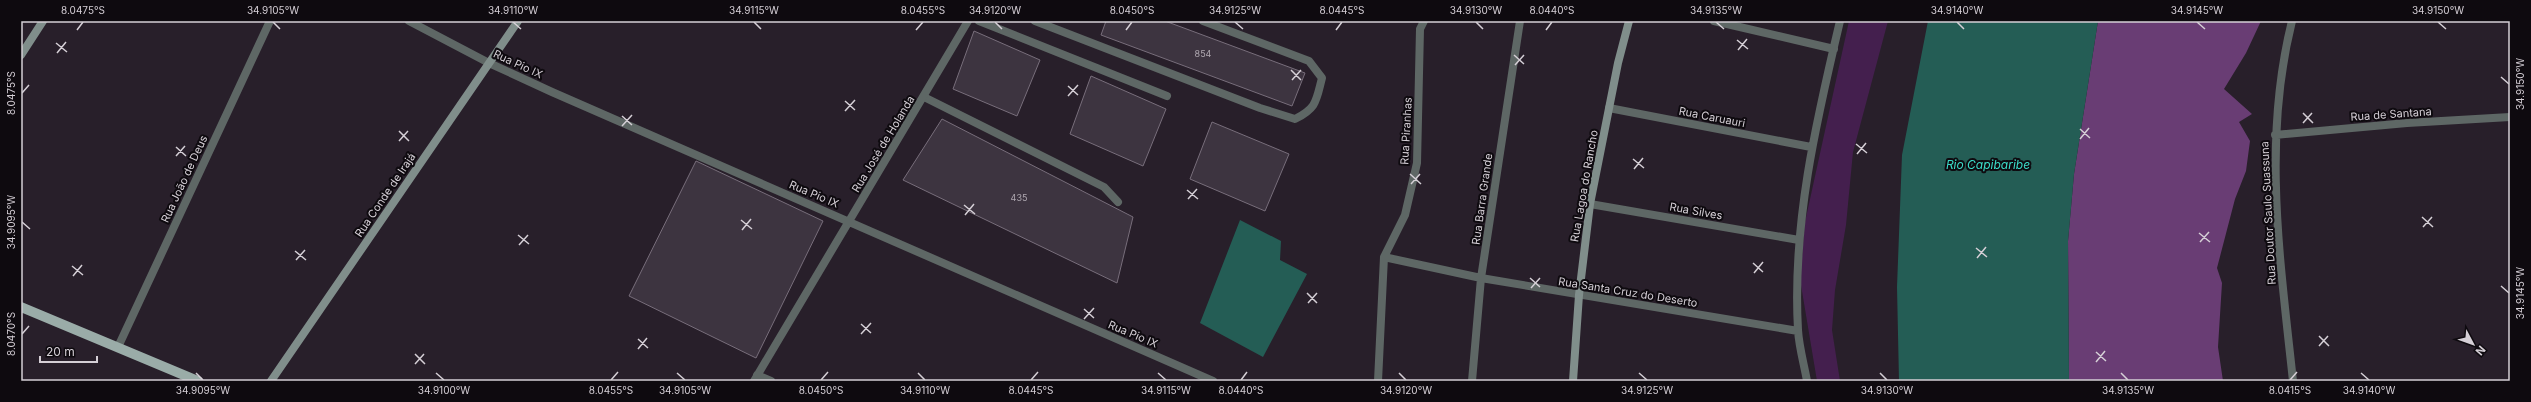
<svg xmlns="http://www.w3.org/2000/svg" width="2531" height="402" viewBox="0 0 2531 402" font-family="Inter,sans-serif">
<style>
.green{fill:#441f4e}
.forest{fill:#693d74}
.water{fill:#245d55}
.building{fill:#3d3440;stroke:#786e7b}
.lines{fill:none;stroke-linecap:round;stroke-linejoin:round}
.lane{stroke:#5e6765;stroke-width:8}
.street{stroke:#5e6765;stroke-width:8}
.secondary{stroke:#808e8b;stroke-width:8}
.primary{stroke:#9aaca8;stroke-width:10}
.ticks{fill:none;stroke:#d5cfd6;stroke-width:1.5}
.labels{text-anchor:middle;stroke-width:4;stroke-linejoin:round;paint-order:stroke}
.number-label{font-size:9px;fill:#afa8b0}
.street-label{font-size:11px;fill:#d5cfd6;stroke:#0e0a0f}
.water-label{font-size:12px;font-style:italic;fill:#3bdcc9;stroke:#0e0a0f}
.neatline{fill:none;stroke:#d5cfd6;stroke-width:1.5}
.ticks-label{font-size:10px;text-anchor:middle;fill:#d5cfd6}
</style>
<rect width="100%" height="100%" fill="#281f2a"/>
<!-- green -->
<path class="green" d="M1849,21H1888L1853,152L1846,225L1835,290L1832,330L1840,381H1817L1800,279L1805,222Z"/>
<!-- forest -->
<path class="forest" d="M2098,21H2261L2246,53L2224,89L2252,114L2239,122L2250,141L2246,171L2235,199L2217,268L2222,283L2218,347L2223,381H2069L2068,241L2074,174Z"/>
<!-- water -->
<path class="water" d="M1928,21H2098L2074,174L2068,241L2069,381H1899L1897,287L1902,155Z
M1240,220L1281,241L1280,260L1307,274L1263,357L1200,323Z"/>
<!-- building -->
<path class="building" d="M1106,21H1165L1305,73L1292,106L1101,35Z
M974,31L1040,60L1017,116L953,89Z
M1091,76L1166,109L1143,166L1070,134Z
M942,119L1133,217L1117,283L903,180Z
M1212,122L1289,154L1265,211L1190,179Z
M696,161L823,221L756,358L629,296Z"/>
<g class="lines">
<!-- lane -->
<path class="lane" d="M979,21L1167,96
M1035,21L1260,108L1295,119C1317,108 1316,101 1322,78L1309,61L1203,21
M924,97L1104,187L1118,202"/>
<!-- street -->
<path class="street" d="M409,21L489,63L552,92L1213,381
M1714,21L1834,49
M2292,21C2262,141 2280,259 2293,381
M1609,108L1811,147
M2275,135L2407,123L2510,117
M1590,204L1799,240
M1384,257L1481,278L1798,331
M118,347L270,21
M757,375L771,381
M754,381L968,21
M1378,381L1384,257L1405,215L1417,163L1420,29L1424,21
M1472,381L1481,278L1520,21
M1807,381C1804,364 1799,347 1798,330C1792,225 1816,122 1840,21"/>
<!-- secondary -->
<path class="secondary" d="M21,55L43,21
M271,381L518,21
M1573,381L1579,295L1590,204L1618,63L1629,21"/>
<!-- primary -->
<path class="primary" d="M21,307L198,381"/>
</g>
<!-- ticks -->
<path class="ticks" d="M273,22L280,29M513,22L521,29M754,22L761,29M995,22L1002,29M1235,22L1243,29M1476,22L1483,29M1716,22L1724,29M1957,22L1964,29M2197,22L2205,29M2438,22L2446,29M77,30L83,22M916,30L923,22M1126,30L1132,22M1336,30L1342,22M1546,30L1552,22M1737,40L1748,49M56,43L67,52M1738,50L1747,39M57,53L66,42M1514,55L1524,64M1515,65L1524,55M1291,70L1301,80M2501,77L2509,84M1292,80L1301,70M1068,86L1078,95M22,93L29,85M1068,96L1078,85M845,101L855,110M845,111L855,100M2303,113L2313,123M622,116L632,125M2303,123L2312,113M622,126L632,115M2080,129L2090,138M399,131L409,141M2080,139L2089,128M399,141L408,131M1856,144L1867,153M176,147L186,156M1857,154L1866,143M176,156L185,146M1633,159L1644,168M1634,169L1643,158M1410,174L1421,184M1411,184L1420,174M1187,190L1198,199M1188,199L1197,189M964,205L975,214M965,215L974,204M2422,217L2433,227M741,220L752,229M22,222L30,229M2423,227L2432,217M742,230L751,219M2199,233L2210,242M518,235L529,244M2200,242L2209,232M519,245L528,235M1976,248L1987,257M295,251L306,260M1977,258L1986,247M296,260L305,250M1753,263L1763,272M72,266L83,275M1754,273L1763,262M73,276L82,265M1530,278L1540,287M2501,286L2509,293M1531,288L1540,278M1307,293L1317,303M1308,303L1317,293M1084,309L1094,318M1084,319L1094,308M861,324L871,333M22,334L29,326M861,334L871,323M2319,336L2329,346M638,339L648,348M2319,346L2328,336M638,349L647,338M2096,352L2106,361M415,354L425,364M2096,362L2105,351M415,364L424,354M196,373L203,380M436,373L444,380M677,373L685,380M918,373L925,380M1158,373L1166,380M1399,373L1406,380M1639,373L1647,380M1880,373L1887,380M2121,373L2128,380M2361,373L2369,380M611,380L618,372M821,380L828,372M1031,380L1038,372M1241,380L1247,372M2290,380L2297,372"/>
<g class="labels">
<!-- number labels -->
<g class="number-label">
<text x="1203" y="57">854</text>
<text x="1019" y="201">435</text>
</g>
<!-- street labels -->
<g class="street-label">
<text transform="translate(518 64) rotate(25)" y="4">Rua Pio IX</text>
<text transform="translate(2391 114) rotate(-4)" y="4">Rua de Santana</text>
<text transform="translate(1712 117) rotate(11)" y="4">Rua Caruauri</text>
<text transform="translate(1406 131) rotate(-87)" y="4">Rua Piranhas</text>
<text transform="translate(883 144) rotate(-59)" y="4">Rua José de Holanda</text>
<text transform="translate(184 179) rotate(-65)" y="4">Rua João de Deus</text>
<text transform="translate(1584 186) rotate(-80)" y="4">Rua Lagoa do Rancho</text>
<text transform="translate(814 194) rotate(23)" y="4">Rua Pio IX</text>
<text transform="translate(385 195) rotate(-56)" y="4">Rua Conde de Irajá</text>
<text transform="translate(1482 199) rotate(-82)" y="4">Rua Barra Grande</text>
<text transform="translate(1696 211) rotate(10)" y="4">Rua Silves</text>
<text transform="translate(2268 213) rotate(-93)" y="4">Rua Doutor Saulo Suassuna</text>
<text transform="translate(1628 292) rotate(9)" y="4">Rua Santa Cruz do Deserto</text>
<text transform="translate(1133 334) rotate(23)" y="4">Rua Pio IX</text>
</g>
<!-- water labels -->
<g class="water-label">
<text x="1988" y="169">Rio Capibaribe</text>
</g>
</g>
<!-- border -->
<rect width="2531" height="402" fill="none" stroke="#0e0a0f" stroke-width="44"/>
<!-- north arrow -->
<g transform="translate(2473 344) rotate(131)" stroke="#0e0a0f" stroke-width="3" paint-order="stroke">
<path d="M0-3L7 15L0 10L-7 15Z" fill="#d5cfd6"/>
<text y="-6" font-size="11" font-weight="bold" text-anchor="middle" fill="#d5cfd6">N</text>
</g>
<!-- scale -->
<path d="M40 356v6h57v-6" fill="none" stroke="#d5cfd6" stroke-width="2"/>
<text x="46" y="356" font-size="12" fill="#d5cfd6" stroke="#0e0a0f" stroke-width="3" paint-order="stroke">20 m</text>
<rect x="22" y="22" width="2487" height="358" class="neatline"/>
<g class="ticks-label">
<text x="83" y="14">8.0475°S</text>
<text x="273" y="14">34.9105°W</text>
<text x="513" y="14">34.9110°W</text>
<text x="754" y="14">34.9115°W</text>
<text x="923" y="14">8.0455°S</text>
<text x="995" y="14">34.9120°W</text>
<text x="1132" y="14">8.0450°S</text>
<text x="1235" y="14">34.9125°W</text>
<text x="1342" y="14">8.0445°S</text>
<text x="1476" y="14">34.9130°W</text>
<text x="1552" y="14">8.0440°S</text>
<text x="1716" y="14">34.9135°W</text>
<text x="1957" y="14">34.9140°W</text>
<text x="2197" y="14">34.9145°W</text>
<text x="2438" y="14">34.9150°W</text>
<text transform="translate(2520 84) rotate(-90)" y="4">34.9150°W</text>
<text transform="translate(11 93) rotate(-90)" y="4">8.0475°S</text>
<text transform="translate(11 222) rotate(-90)" y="4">34.9095°W</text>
<text transform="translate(2520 293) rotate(-90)" y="4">34.9145°W</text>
<text transform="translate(11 334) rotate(-90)" y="4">8.0470°S</text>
<text x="203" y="394">34.9095°W</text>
<text x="444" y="394">34.9100°W</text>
<text x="611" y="394">8.0455°S</text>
<text x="685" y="394">34.9105°W</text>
<text x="821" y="394">8.0450°S</text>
<text x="925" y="394">34.9110°W</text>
<text x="1031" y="394">8.0445°S</text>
<text x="1166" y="394">34.9115°W</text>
<text x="1241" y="394">8.0440°S</text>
<text x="1406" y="394">34.9120°W</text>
<text x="1647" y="394">34.9125°W</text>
<text x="1887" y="394">34.9130°W</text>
<text x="2128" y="394">34.9135°W</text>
<text x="2290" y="394">8.0415°S</text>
<text x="2369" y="394">34.9140°W</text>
</g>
</svg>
